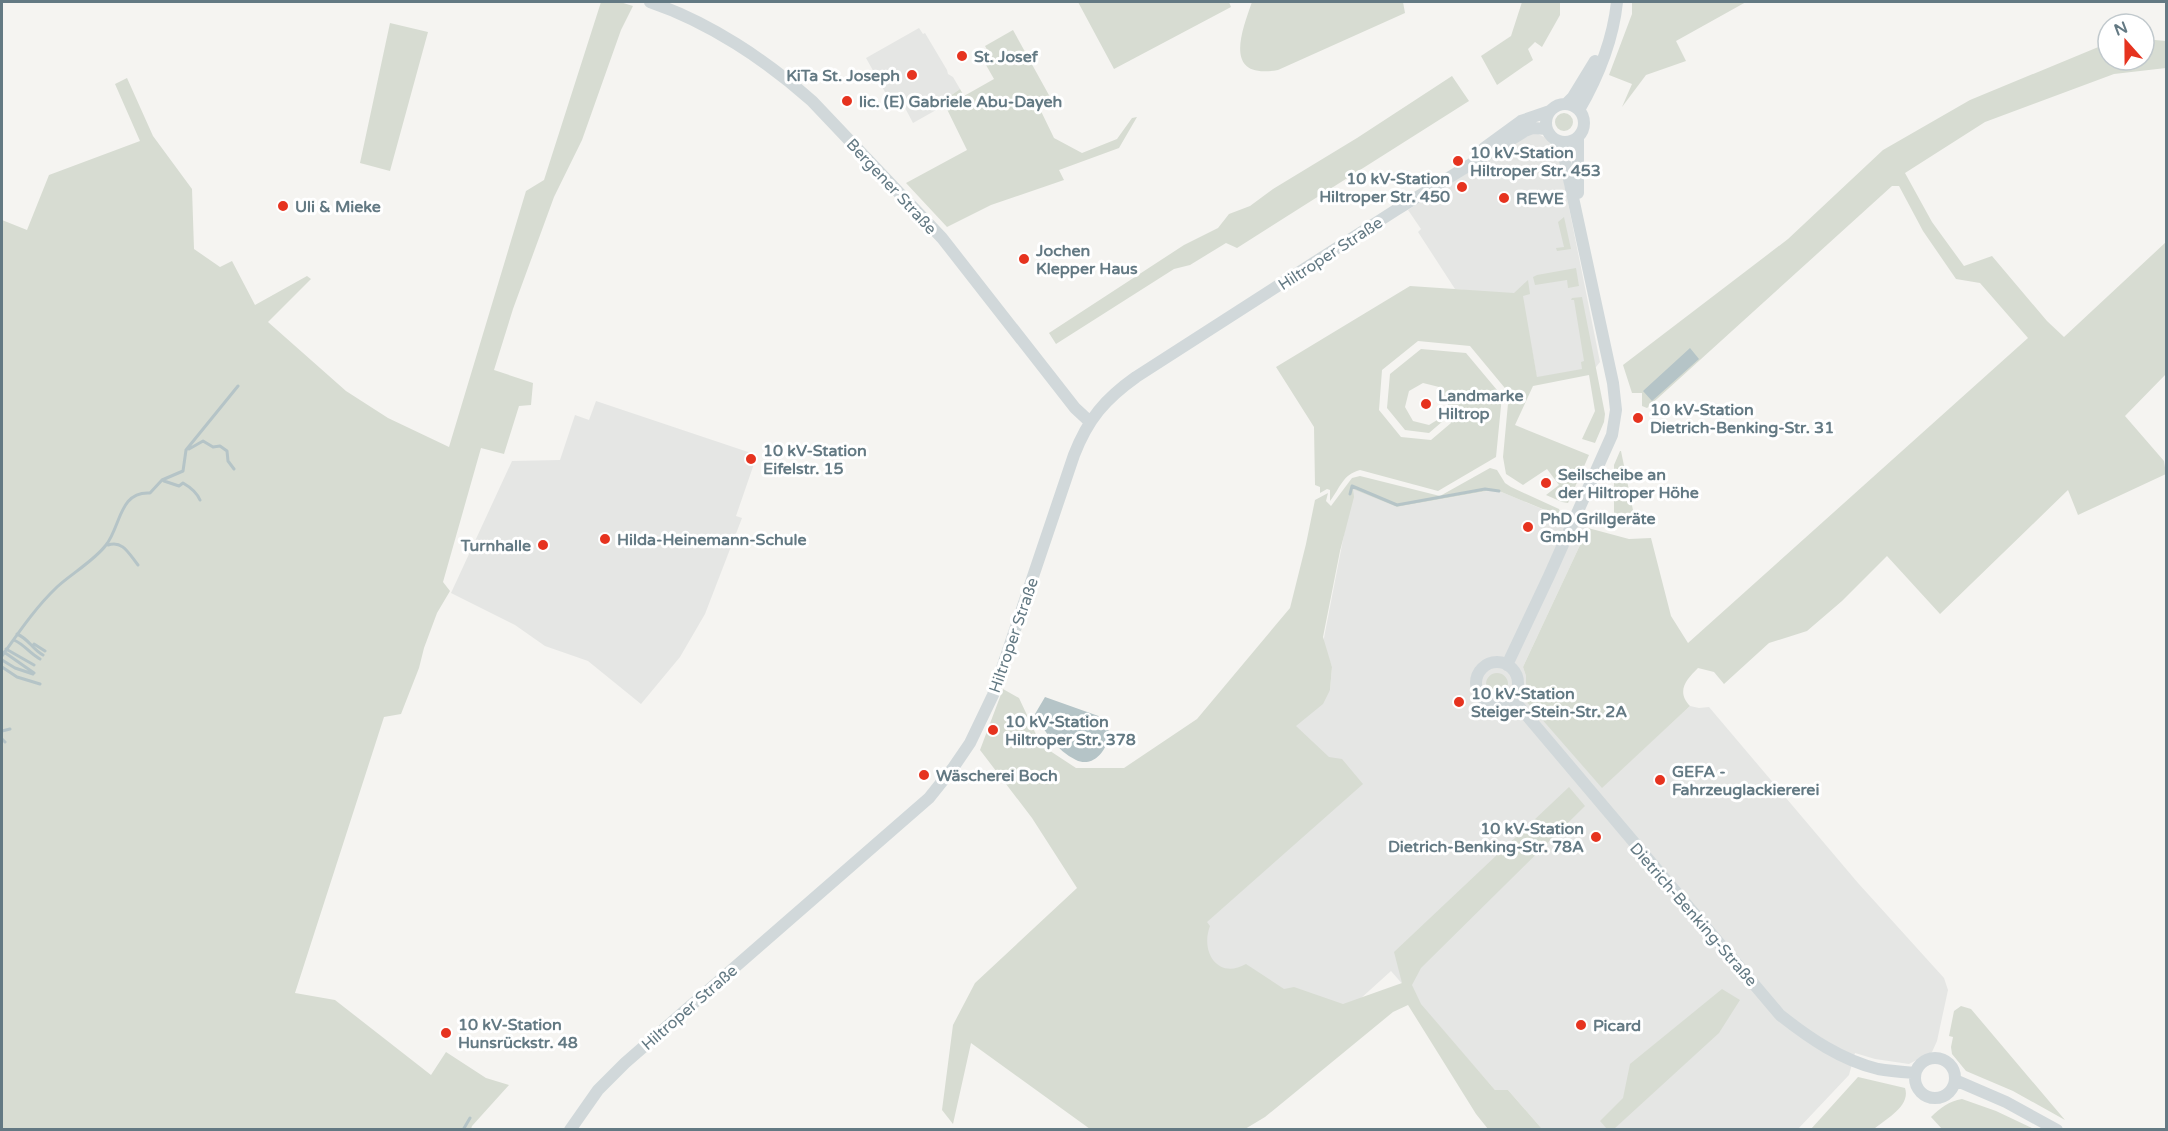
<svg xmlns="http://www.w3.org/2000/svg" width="2168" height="1131" viewBox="0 0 2168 1131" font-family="'Varela Round',sans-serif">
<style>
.built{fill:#e5e6e4}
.green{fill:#d7dcd2}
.water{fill:#b5c4c7}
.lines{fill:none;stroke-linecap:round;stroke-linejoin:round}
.stream{stroke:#b5c4c7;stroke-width:3}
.secondary{stroke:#d1d8da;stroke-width:12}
.poi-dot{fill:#e6331f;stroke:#fff;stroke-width:2}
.labels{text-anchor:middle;stroke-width:6;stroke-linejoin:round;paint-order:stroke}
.poi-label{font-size:16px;font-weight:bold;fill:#637983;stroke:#fff;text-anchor:start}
.street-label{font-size:16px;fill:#637983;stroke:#fff}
</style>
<rect width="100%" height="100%" fill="#f5f4f1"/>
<!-- built -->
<path class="built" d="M919,28L923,34L925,33L947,70L948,74L953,77L960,89L943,101L945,105L913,123L903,104L890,101L866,58Z
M1536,133L1558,144L1565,188L1600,362L1596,367L1537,378L1522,296L1455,289L1418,232L1421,229L1408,210L1520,137Z
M596,401L757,455L736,516L742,518L705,614L680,657L641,704L588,661L545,646L515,625L451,593L512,461L560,460L575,415L589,420Z
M1353,488L1397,507L1488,491H1499L1588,528L1523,667L1526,676L1527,701L1602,787L1690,706L1699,708L1709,707L1858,883L1944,978L1948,990L1937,1041L1932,1052L1909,1064L1875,1059L1855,1053L1849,1075L1798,1129H1542L1508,1090H1495L1391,971L1328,1028L1074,941L1099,831L1330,690L1332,667L1323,643Z"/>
<!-- green -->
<path class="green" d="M601,2H620L633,6L621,30L582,140L554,197L513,309L494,370L533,383L531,405L519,406L504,454L481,448L443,582L450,591L437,613L424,648L419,668L401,714L384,717L295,993L335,1000L431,1075L446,1052L486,1078L509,1085L472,1126L471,1129H2V220L27,230L49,175L140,141L115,84L127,78L153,136L192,189L194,249L220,267L232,261L255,305L307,276L311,279L268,322L346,391L388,418L449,447L526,191L544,180Z
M1078,2H1229L1231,7L1114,69Z
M1252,2H1403L1405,13L1278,70C1223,80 1241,33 1252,2Z
M1522,2H1560V15L1542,47L1535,42L1528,49L1533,60L1497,85L1481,56L1511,36Z
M1632,2H1746L1676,41L1686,61L1646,75L1622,107L1632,84L1609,75L1632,14Z
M390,23L428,32L390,171L360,163Z
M1013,30L1050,97L1038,105L1054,138L1082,153L1117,139L1132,118L1137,117L1119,148L1059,170L1064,180L991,205L947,227L906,183L967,150L943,101L960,89L964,96L994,79L986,65L993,60L985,46Z
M2144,39L2166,41V68L2114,74L1985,122L1905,173L1932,222L1964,266L1992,256L2047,321L2064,337L2166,242V374L2125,416L2164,461L2166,474L2078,515L2068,490L1940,614L1887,556L1842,601L1807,631L1769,643L1724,684L1714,672L1698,668C1686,680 1676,691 1690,706L1602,788L1526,701V676L1523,667L1588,528L1629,539L1651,538L1671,616L1688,643L2028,338L1980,283L1956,279L1923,231L1899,186H1892L1647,408L1642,406V393H1632L1623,365L1788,239L1883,150L1970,100L2108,43V60H2144Z
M1452,76L1469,101L1237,248L1226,243L1190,265L1174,269L1056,344L1049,333L1184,245L1218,228L1229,214L1250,206L1273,189L1357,138Z
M1555 122a9 9 0 1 1 18 0a9 9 0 1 1-18 0Z
M1564,217L1571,249L1557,251L1556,248L1564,247L1558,222Z
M1576,268L1579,286L1568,288L1567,280L1535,285L1533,277L1537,275Z
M1528,280L1530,294L1523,296L1537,377L1582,369L1581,362L1584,361L1574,300H1571L1572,298L1582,297L1605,414L1604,422L1595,443L1582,439L1595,411L1589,375L1533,386L1515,425L1589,455L1568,503L1562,502L1546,495L1559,485L1547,469L1523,485L1506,474L1503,457L1509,393L1470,346L1418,341L1382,370L1379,410L1401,437L1431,440L1451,423L1447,401L1439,387L1423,383L1409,391L1405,407L1413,421L1429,425L1442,417L1443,421L1429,433L1405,430L1387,408L1390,374L1421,349L1466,353L1502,396L1496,457L1438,491L1360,470C1342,475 1341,487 1330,501V490L1327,489L1320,493V487L1315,485L1314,427L1276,367L1410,286L1514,293Z
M1620,451H1621L1636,525L1614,520V465Z
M1490,468L1497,470L1505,483L1511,487L1559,509L1562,517L1499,491H1487L1397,507L1353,489L1354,497L1340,551L1323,637L1332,667L1330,690L1323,704L1296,726L1329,757L1342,759L1363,784L1207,922L1210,926C1200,952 1218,980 1246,964L1284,989L1294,987L1343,1004L1402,983L1394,952L1569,787L1585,806L1421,968L1412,985L1421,1004L1495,1090H1508L1542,1129H1488L1476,1114L1408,1005L1393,1012L1265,1117L1245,1129H1090L971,1043L953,1124L942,1110L953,1025L975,983L1077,888L1032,818L980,750L1003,689L1019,698L1041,745L1076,768H1124L1197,719L1290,608L1306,544L1315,500L1328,493L1326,501L1331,506L1352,478L1360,476L1440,496Z
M1486 684a11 11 0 1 1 22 0a11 11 0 1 1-22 0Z
M1722,989L1740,1000L1719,1033L1614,1129H1607L1600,1121L1623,1098L1630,1064Z
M1961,1006L1971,1009L2065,1120L2013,1091L1966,1071L1952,1054L1951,1047L1953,1037L1949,1036L1954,1011Z
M1858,1077L1905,1088C1911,1106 1886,1119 1874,1129H1811Z
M1962,1099L1996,1111L2034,1129H1942L1931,1117C1940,1108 1949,1101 1962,1099Z"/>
<!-- water -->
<path class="water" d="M1690,348L1699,359L1652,401L1643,391Z
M1045,697L1104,718C1118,736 1098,771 1076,760C1056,750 1045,732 1035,714Z"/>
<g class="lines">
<!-- stream -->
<path class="stream" d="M189,449L203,441L213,447L220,446L227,451L228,461L234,469
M164,481L179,486L183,483C190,487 197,493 200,500
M1350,494L1352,486L1397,505L1485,489L1499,491
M108,545C123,540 129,554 138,565
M17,634C29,639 32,649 43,655
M14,640C25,645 29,653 40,659
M34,644L45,651
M6,649L34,665
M4,652L34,673
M2,656C19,632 35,608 57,587C71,574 95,560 106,545C121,526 119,491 150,493L162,480L183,471L186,450L238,386
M2,660L15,668L33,674
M2,667L17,677L40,684
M2,731L10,729
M2,739L5,742
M463,1130L470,1118"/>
<!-- secondary -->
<path class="secondary" d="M650,2C709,22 766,60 812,101L942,238L1075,408L1089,421
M1566,104L1573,97L1595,61
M1546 123a19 19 0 1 1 38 0a19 19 0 1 1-38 0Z
M1579,110C1598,77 1613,40 1617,2
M1578,138V193
M1484,148L1521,121L1550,111
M1476 683a21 21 0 1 1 42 0a21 21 0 1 1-42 0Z
M1507,665L1549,576L1612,435L1616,410L1613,383L1561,142
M1512,698L1780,1015C1809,1038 1841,1060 1878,1069C1890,1071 1903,1072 1915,1073
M1915 1078a20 20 0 1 1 40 0a20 20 0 1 1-40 0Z
M1955,1080L2006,1102L2057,1130
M570,1130L598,1090L625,1063L929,798L953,768L970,743L993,695L1074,455C1088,419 1105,399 1136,377L1396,210L1525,131L1533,128L1547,129"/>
</g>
<!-- markers -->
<g class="poi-dot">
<circle cx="962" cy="56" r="6"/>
<circle cx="912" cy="75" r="6"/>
<circle cx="847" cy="101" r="6"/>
<circle cx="1458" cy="161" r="6"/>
<circle cx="1462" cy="187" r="6"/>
<circle cx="1504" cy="198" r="6"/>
<circle cx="283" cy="206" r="6"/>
<circle cx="1024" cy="259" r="6"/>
<circle cx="1426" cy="404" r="6"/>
<circle cx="1638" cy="418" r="6"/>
<circle cx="751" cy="459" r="6"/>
<circle cx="1546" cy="483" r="6"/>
<circle cx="1528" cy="527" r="6"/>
<circle cx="605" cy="539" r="6"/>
<circle cx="543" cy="545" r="6"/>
<circle cx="1459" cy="702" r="6"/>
<circle cx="993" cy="730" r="6"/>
<circle cx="924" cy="775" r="6"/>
<circle cx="1660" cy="780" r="6"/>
<circle cx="1596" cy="837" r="6"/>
<circle cx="1581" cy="1025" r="6"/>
<circle cx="446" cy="1033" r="6"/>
</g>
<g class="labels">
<!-- poi labels -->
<g class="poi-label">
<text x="974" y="62">St. Josef</text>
<text x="900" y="81" text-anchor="end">KiTa St. Joseph</text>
<text x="859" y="107">lic. (E) Gabriele Abu-Dayeh</text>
<text x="1470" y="158">10 kV-Station<tspan x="1470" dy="18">Hiltroper Str. 453</tspan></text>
<text x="1450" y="184" text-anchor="end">10 kV-Station<tspan x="1450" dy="18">Hiltroper Str. 450</tspan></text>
<text x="1516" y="204">REWE</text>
<text x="295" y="212">Uli &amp; Mieke</text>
<text x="1036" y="256">Jochen<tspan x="1036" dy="18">Klepper Haus</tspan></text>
<text x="1438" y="401">Landmarke<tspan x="1438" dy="18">Hiltrop</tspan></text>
<text x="1650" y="415">10 kV-Station<tspan x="1650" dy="18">Dietrich-Benking-Str. 31</tspan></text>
<text x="763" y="456">10 kV-Station<tspan x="763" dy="18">Eifelstr. 15</tspan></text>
<text x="1558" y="480">Seilscheibe an<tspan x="1558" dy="18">der Hiltroper Höhe</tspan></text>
<text x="1540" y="524">PhD Grillgeräte<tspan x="1540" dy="18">GmbH</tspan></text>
<text x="617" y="545">Hilda-Heinemann-Schule</text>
<text x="531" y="551" text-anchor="end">Turnhalle</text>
<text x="1471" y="699">10 kV-Station<tspan x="1471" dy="18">Steiger-Stein-Str. 2A</tspan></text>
<text x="1005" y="727">10 kV-Station<tspan x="1005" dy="18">Hiltroper Str. 378</tspan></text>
<text x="1672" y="777">GEFA -<tspan x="1672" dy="18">Fahrzeuglackiererei</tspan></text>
<text x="936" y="781">Wäscherei Boch</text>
<text x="1584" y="834" text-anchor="end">10 kV-Station<tspan x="1584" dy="18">Dietrich-Benking-Str. 78A</tspan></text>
<text x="458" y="1030">10 kV-Station<tspan x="458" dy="18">Hunsrückstr. 48</tspan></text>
<text x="1593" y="1031">Picard</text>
</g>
<!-- street labels -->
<g class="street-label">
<text transform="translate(892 186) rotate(47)" y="6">Bergener Straße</text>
<text transform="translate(1330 253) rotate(-33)" y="6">Hiltroper Straße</text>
<text transform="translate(1013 635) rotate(-71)" y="6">Hiltroper Straße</text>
<text transform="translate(1694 914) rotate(49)" y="6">Dietrich-Benking-Straße</text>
<text transform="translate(689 1007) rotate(-41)" y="6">Hiltroper Straße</text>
</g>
</g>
<!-- border -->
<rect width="2168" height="1131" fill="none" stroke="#637983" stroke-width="6"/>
<!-- north arrow -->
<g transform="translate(2126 42) rotate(339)"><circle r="28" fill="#ffffff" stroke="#c1c9cd" stroke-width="1.5"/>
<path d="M0-4.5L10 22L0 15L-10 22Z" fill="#e6331f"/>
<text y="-9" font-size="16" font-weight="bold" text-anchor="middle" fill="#637983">N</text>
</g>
</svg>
